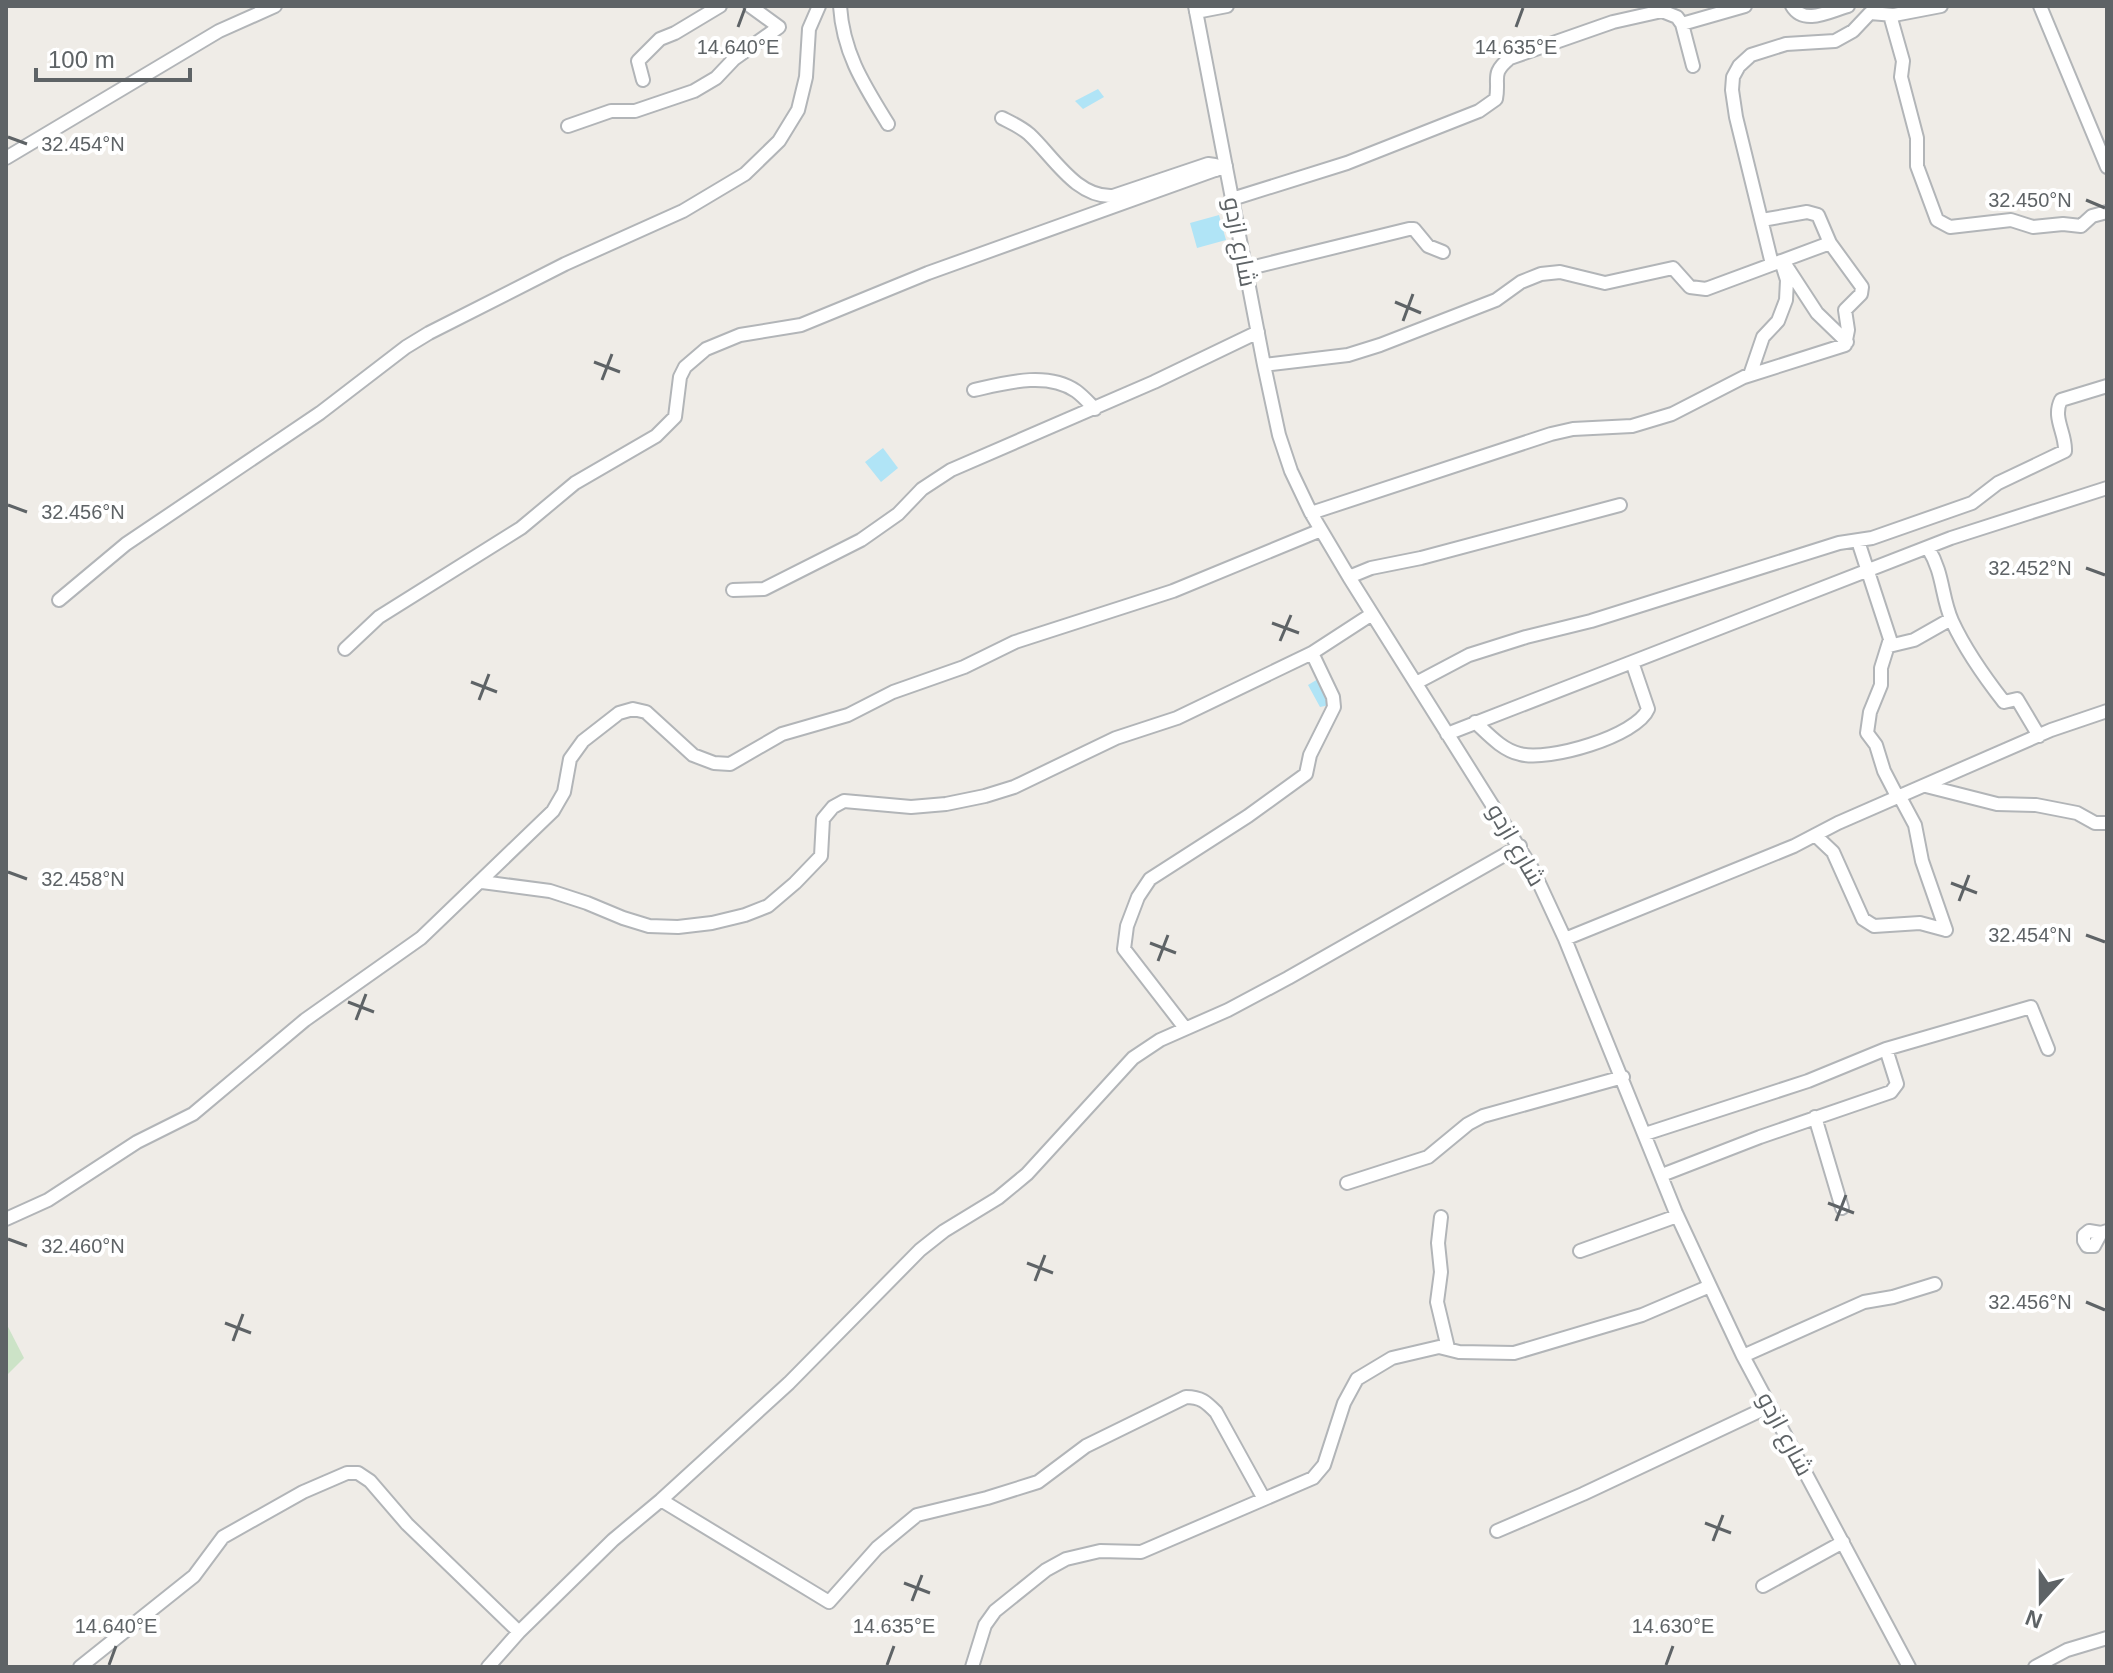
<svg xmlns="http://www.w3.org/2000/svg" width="2113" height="1673" viewBox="0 0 2113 1673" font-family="Arial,Cairo,sans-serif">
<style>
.green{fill:#cce3c7}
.water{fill:#b0e4f6}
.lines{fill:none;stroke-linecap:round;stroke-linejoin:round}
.minor-casing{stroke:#b2b5b8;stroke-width:16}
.minor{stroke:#fff;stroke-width:12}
.ticks{fill:none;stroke:#5e6366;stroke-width:3}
.labels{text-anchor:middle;stroke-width:8;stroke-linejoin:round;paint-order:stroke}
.street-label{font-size:24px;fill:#5e6366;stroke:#fff}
.ticks-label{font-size:20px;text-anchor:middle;fill:#5e6366;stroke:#fff;stroke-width:8;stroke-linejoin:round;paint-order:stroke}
</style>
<rect width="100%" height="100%" fill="#efece7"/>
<!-- green -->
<path class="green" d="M6,1323L24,1358L6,1376Z"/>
<!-- water -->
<path class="water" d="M1098,89L1104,97L1083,109L1075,101Z
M1219,215L1226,240L1197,248L1190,223Z
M883,448L898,468L881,482L865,462Z
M1318,679L1330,705L1320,707L1308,685Z"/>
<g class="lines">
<!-- minor casing -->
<g class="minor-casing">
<path id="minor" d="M840,6C843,53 864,85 888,124
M1195,6L1264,365L1279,435L1291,471L1311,513L1349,577L1533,870L1565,939L1676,1213L1710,1286L1743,1356L1909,1667
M1792,6C1804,26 1830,11 1848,6
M2040,6L2107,167
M1196,12L1227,6
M1890,15L1903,61L1901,77L1917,138V166L1937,220L1950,227L2011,220L2033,227L2063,224L2081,226L2092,216L2107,212
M1682,24L1745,6
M643,80L638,61L660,39L675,33L720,6
M1002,118C1012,123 1021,127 1029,134C1053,156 1076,198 1113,196L1208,164L1215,165L1216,170
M568,126L611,111H635L694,91L716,78L734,59L779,27L750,6
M6,158L219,31L275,6
M1232,199L1347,163L1479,111L1496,99C1500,78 1490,74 1510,58L1613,22L1662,11L1677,17L1682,24L1693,66
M1772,264L1736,117L1732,90L1733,77L1739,66L1751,55L1786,44L1835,41L1853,31L1870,13L1894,15L1941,6
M1787,267L1817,313L1847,342
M1246,269L1409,229H1414L1428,246L1443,252
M1264,365L1348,355L1380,345L1496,300L1521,282L1541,274L1560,272L1605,283L1673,268L1690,287L1706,289L1830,243
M1750,375L1763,337L1778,321L1786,300L1787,280L1781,261
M974,390C1005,383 1047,371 1076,391C1083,396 1089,403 1095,409
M1311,513L1551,434L1573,429L1632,426L1672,414L1744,377L1845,345L1848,330L1845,310L1861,294L1862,287L1830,243L1818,215L1807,212L1762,220
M1858,541L1890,639L1881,668V685L1870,712L1867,733L1876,745L1884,771L1898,798
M1928,548C1944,574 1941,596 1952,621C1964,647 1986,679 2004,702L2017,699L2039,736
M1349,577L1371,568L1421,558L1620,505
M733,590L764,589L861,540L898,514L922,489L951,470L1154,382L1258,332
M59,600L126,544L320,413L406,347L429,333L565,264L683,211L745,174L779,141L798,110L806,77L809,29L819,6
M1889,646L1914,640L1951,619
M345,649L379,617L521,528L575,483L656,436L675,417L680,377L685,367L706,349L740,335L801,325L928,273L1226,166
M1416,683L1469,655L1526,637L1591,621L1839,543L1872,538L1972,503L1998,483L2065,451C2066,433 2052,418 2061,400L2107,386
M1475,722C1488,734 1502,750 1520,754C1548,762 1637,736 1648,709L1632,662
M1447,734L1951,538L2107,488
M1926,786L1997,804L2036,805L2077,813L2095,823H2107
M1900,797L1915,825L1922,861L1946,930
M1815,835L1833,852L1863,919L1874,926L1920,923L1946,930
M482,882L550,891L587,903L623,918L649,926L678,927L712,923L745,915L768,906L795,883L821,856L823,819L833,807L844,801L911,807L946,804L985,796L1014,787L1116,738L1177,718L1312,653L1372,614
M1565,939L1794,846L1838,823L2051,730L2107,711
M1185,1028L1124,949L1127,926L1138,897L1150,879L1248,816L1306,774L1310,755L1334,707L1333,697L1312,653
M1815,1117L1842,1208
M1645,1134L1808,1081L1886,1049L2031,1007L2048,1049
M1662,1175L1760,1137L1891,1092L1897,1084L1886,1049
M1347,1183L1428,1157L1468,1124L1483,1116L1623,1077
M1441,1217L1438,1243L1441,1272L1437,1302L1448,1348
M6,1219L48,1200L137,1142L193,1114L305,1020L421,938L553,811L564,792L570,759L583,741L619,713L633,709L646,712L693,755L714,763L730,764L782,734L848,715L893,692L964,667L1015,642L1173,591L1321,530
M2101,1233L2094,1246H2087L2084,1241V1235L2089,1231L2101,1233L2107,1231
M1580,1251L1677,1216
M1743,1356L1864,1302L1893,1297L1935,1284
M661,1500L829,1602L877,1548L917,1515L987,1498L1038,1482L1086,1446L1186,1397C1201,1397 1206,1402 1216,1412L1264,1499
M1497,1531L1583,1494L1770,1406
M1763,1586L1843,1542
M80,1667L194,1576L223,1537L303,1492L347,1473H358L370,1481L407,1524L519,1632
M488,1667L519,1632L613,1540L661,1500L789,1383L920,1250L944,1231L998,1198L1027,1174L1133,1058L1160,1040L1228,1010L1288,978L1520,846
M972,1667L985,1625L995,1611L1046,1570L1066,1559L1100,1551L1141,1552L1313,1478L1324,1465L1344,1403L1357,1379L1392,1358L1439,1347L1459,1352L1514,1353L1642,1315L1710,1286
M2035,1667L2067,1650L2107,1638"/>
</g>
<!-- minor -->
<use href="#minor" class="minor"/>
</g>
<!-- ticks -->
<path class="ticks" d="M738,27L745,8M1516,27L1523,8M8,137L27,144M2086,200L2105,208M1395,302L1421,313M1403,321L1413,294M594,362L620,372M602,380L612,354M8,505L27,512M2086,568L2105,575M1272,623L1299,633M1280,641L1291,615M471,682L497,692M479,700L489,674M8,872L27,879M1951,883L1977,893M1959,901L1969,875M2086,935L2105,942M1150,943L1176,953M1158,961L1168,935M348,1002L374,1012M356,1020L366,994M1828,1203L1854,1213M1836,1221L1846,1195M8,1239L27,1246M1027,1263L1053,1273M1035,1281L1045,1255M2086,1302L2105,1310M225,1323L251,1333M233,1341L243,1314M1705,1523L1731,1533M1713,1541L1723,1515M904,1583L930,1593M912,1601L922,1575M109,1665L116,1646M887,1665L894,1646M1666,1665L1673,1646"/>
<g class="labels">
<!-- street labels -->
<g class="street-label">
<text transform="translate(1240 242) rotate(79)" y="8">شارع ازدو</text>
<text transform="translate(1516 845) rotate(60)" y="8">شارع ازدو</text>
<text transform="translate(1785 1434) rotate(62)" y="8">شارع ازدو</text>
</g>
</g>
<g class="ticks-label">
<text x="738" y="54">14.640°E</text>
<text x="1516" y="54">14.635°E</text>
<text x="83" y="151">32.454°N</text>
<text x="2030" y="207">32.450°N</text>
<text x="83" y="519">32.456°N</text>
<text x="2030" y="575">32.452°N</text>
<text x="83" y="886">32.458°N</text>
<text x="2030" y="942">32.454°N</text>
<text x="83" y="1253">32.460°N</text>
<text x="2030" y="1309">32.456°N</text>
<text x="116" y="1633">14.640°E</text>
<text x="894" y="1633">14.635°E</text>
<text x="1673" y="1633">14.630°E</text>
</g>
<!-- border -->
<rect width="2113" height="1673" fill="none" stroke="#5e6366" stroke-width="16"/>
<!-- north arrow -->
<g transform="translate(2041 1601) rotate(201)" stroke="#ffffff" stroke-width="6" paint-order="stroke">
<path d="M0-6L14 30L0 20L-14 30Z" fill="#5e6366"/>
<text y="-12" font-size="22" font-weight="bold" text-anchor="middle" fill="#5e6366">N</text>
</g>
<!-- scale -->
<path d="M36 68v12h154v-12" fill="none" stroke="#5e6366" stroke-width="4"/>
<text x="48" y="68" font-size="24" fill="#5e6366" stroke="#ffffff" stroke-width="6" paint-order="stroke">100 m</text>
</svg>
